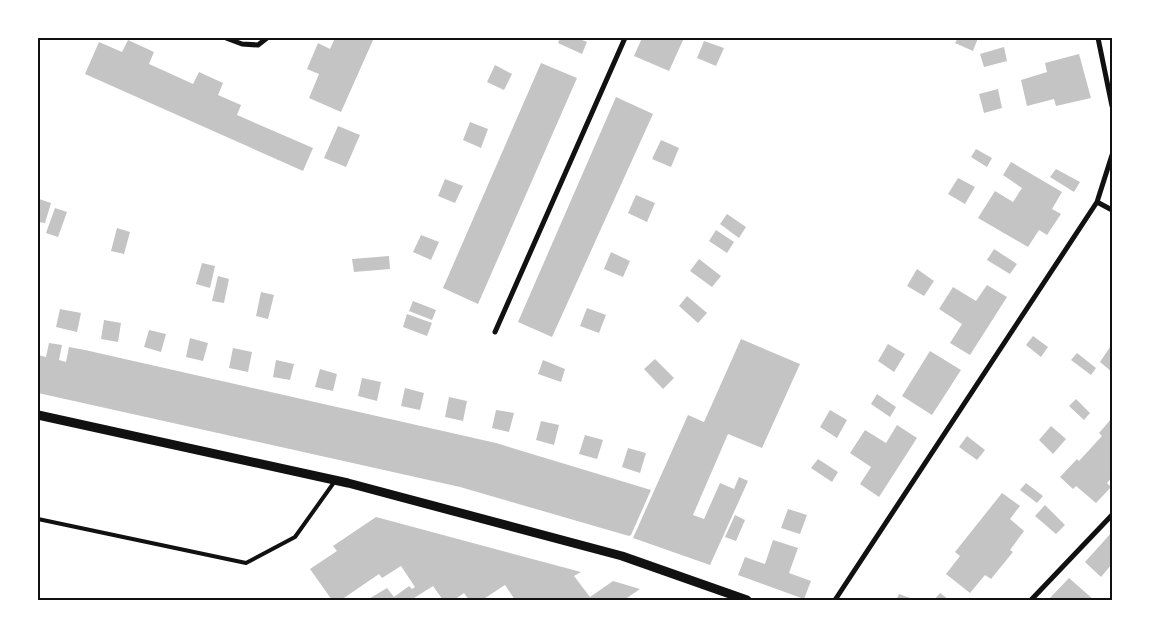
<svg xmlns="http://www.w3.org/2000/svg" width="1150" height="638" viewBox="0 0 1150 638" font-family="'Public Sans',sans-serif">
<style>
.building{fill:#c4c4c4}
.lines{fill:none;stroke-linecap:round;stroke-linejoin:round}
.service{stroke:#111;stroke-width:4}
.minor{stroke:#111;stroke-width:5}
.tertiary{stroke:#111;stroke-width:9}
.neatline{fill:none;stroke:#111;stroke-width:2}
</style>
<rect width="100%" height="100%" fill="#fff"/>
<!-- building -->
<path class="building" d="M335,38H374L341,112L309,98L319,74L307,69L318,43L330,49Z
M560,38H577L587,42L582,54L558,43Z
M642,38H684L669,71L634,56Z
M958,38H978L973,51L955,43Z
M128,40L154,52L149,64L169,73L193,84L199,72L223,83L218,95L241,105L237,115L313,148L303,171L85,74L99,42L122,52Z
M704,41L724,48L716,66L697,58Z
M1004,47L1007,61L984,67L980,54Z
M1079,54L1091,98L1056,106L1054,99L1027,106L1021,80L1047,72L1045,63Z
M541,63L577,78L478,304L443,288Z
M495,65L512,74L504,90L487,82Z
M998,89L1002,108L984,113L979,94Z
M616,97L653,114L552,337L518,322Z
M470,122L488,129L481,148L463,140Z
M338,126L360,135L346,167L324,158Z
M661,140L679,148L671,167L652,159Z
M976,149L992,158L987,167L971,157Z
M1011,162L1062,192L1052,209L1061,214L1047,235L1039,230L1028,247L978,218L995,191L1013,202L1020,191L1022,188L1003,175Z
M1056,169L1080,182L1074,192L1050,177Z
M958,178L975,187L965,204L948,194Z
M445,179L463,186L455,203L438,196Z
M636,195L655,203L647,222L628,213Z
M39,199L51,203L45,223L38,222Z
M55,208L67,212L58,237L46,233Z
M727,214L746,227L739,238L720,224Z
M117,228L130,232L124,254L111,251Z
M716,230L734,242L727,253L709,241Z
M421,235L439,242L431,260L413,252Z
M994,249L1017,264L1010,274L987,260Z
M611,252L630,261L623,277L604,269Z
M389,256L390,269L354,272L352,259Z
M699,259L721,276L712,287L690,271Z
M202,263L215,266L210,288L196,284Z
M917,269L934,281L924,296L907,286Z
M218,276L229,279L224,303L212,301Z
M987,285L1007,297L970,355L950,343L962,324L939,309L953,287L976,301Z
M261,292L274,295L268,319L256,316Z
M687,296L707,313L698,323L679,306Z
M413,301L436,310L432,320L409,311Z
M587,308L606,315L599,333L580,326Z
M60,309L81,313L77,332L56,327Z
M407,314L432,323L427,336L403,327Z
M104,320L121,323L118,342L101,339Z
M149,330L166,334L161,352L144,347Z
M1033,336L1048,347L1041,357L1026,345Z
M190,338L208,343L203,361L186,357Z
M741,339L800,364L762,448L728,434L693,515L704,519L720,483L734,489L739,477L748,481L710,565L633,538L688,415L704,422Z
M49,343L62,345L59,360L66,362L69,347L85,350L496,443L651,490L631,535L629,536L460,487L38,393V355L46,357Z
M888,344L905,354L894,372L878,361Z
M1112,344V372L1100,362Z
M233,348L252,352L248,372L229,368Z
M930,351L961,370L932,415L902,396Z
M1077,353L1096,368L1091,375L1071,360Z
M655,359L674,378L663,389L644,369Z
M276,360L294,364L290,380L273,377Z
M543,360L565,369L561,382L538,374Z
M320,369L337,374L333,391L315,387Z
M362,378L381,382L377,401L358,396Z
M405,388L424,393L420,410L401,406Z
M877,394L896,407L890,417L871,404Z
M449,397L467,401L463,421L445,417Z
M1076,399L1090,413L1084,420L1069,406Z
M496,410L514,413L509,432L492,428Z
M830,410L847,420L837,438L820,427Z
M1112,418V477L1107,483L1111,487L1096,503L1076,486L1073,489L1060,477L1077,459L1079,461L1102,436L1099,433Z
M541,421L559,425L554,445L536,440Z
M897,425L917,438L879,497L860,484L871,467L850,453L865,430L886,443Z
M1051,426L1066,439L1053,454L1039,440Z
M585,435L603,440L597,459L579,454Z
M967,436L985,450L977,460L959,447Z
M628,448L646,453L640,473L622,467Z
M818,459L838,472L832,482L811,468Z
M1026,483L1043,496L1037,503L1020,490Z
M1002,493L1020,506L1010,519L1024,531L1010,550L1013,552L991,579L985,575L970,593L946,574L960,556L955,552Z
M1045,505L1065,525L1056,534L1035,516Z
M788,509L807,515L800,534L781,528Z
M735,515L745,520L736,541L725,537Z
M376,517L581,572L574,576L590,597L613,581L640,589L624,600H515L505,585L482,600H469L464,593L454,600H443L433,586L411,600H367L387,588L394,597L409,586L412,589L415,587L401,566L382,578L379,574L341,600H332L310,569L337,551L333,546Z
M1112,532V564L1101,577L1085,562Z
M773,540L798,548L789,573L811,581L804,599L738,575L745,557L765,564Z
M1069,578L1094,600H1048Z
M940,593L948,599L946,600H934Z
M899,594L910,598L909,600H896Z"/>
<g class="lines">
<!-- service -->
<path class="service" d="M38,519L246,563L295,537L335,481"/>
<!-- minor -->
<path class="minor" d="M226,38L242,44L258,45L267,38
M1098,38L1112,106
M1097,202L1112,210
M495,332L625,38
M835,600L1097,202L1112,155
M1031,600L1112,515"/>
<!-- tertiary -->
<path class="tertiary" d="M38,415L348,483L622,556L747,600"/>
</g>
<!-- border -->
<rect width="1150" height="638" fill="none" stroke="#ffffff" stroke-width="78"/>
<rect x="39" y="39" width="1072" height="560" class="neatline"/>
</svg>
